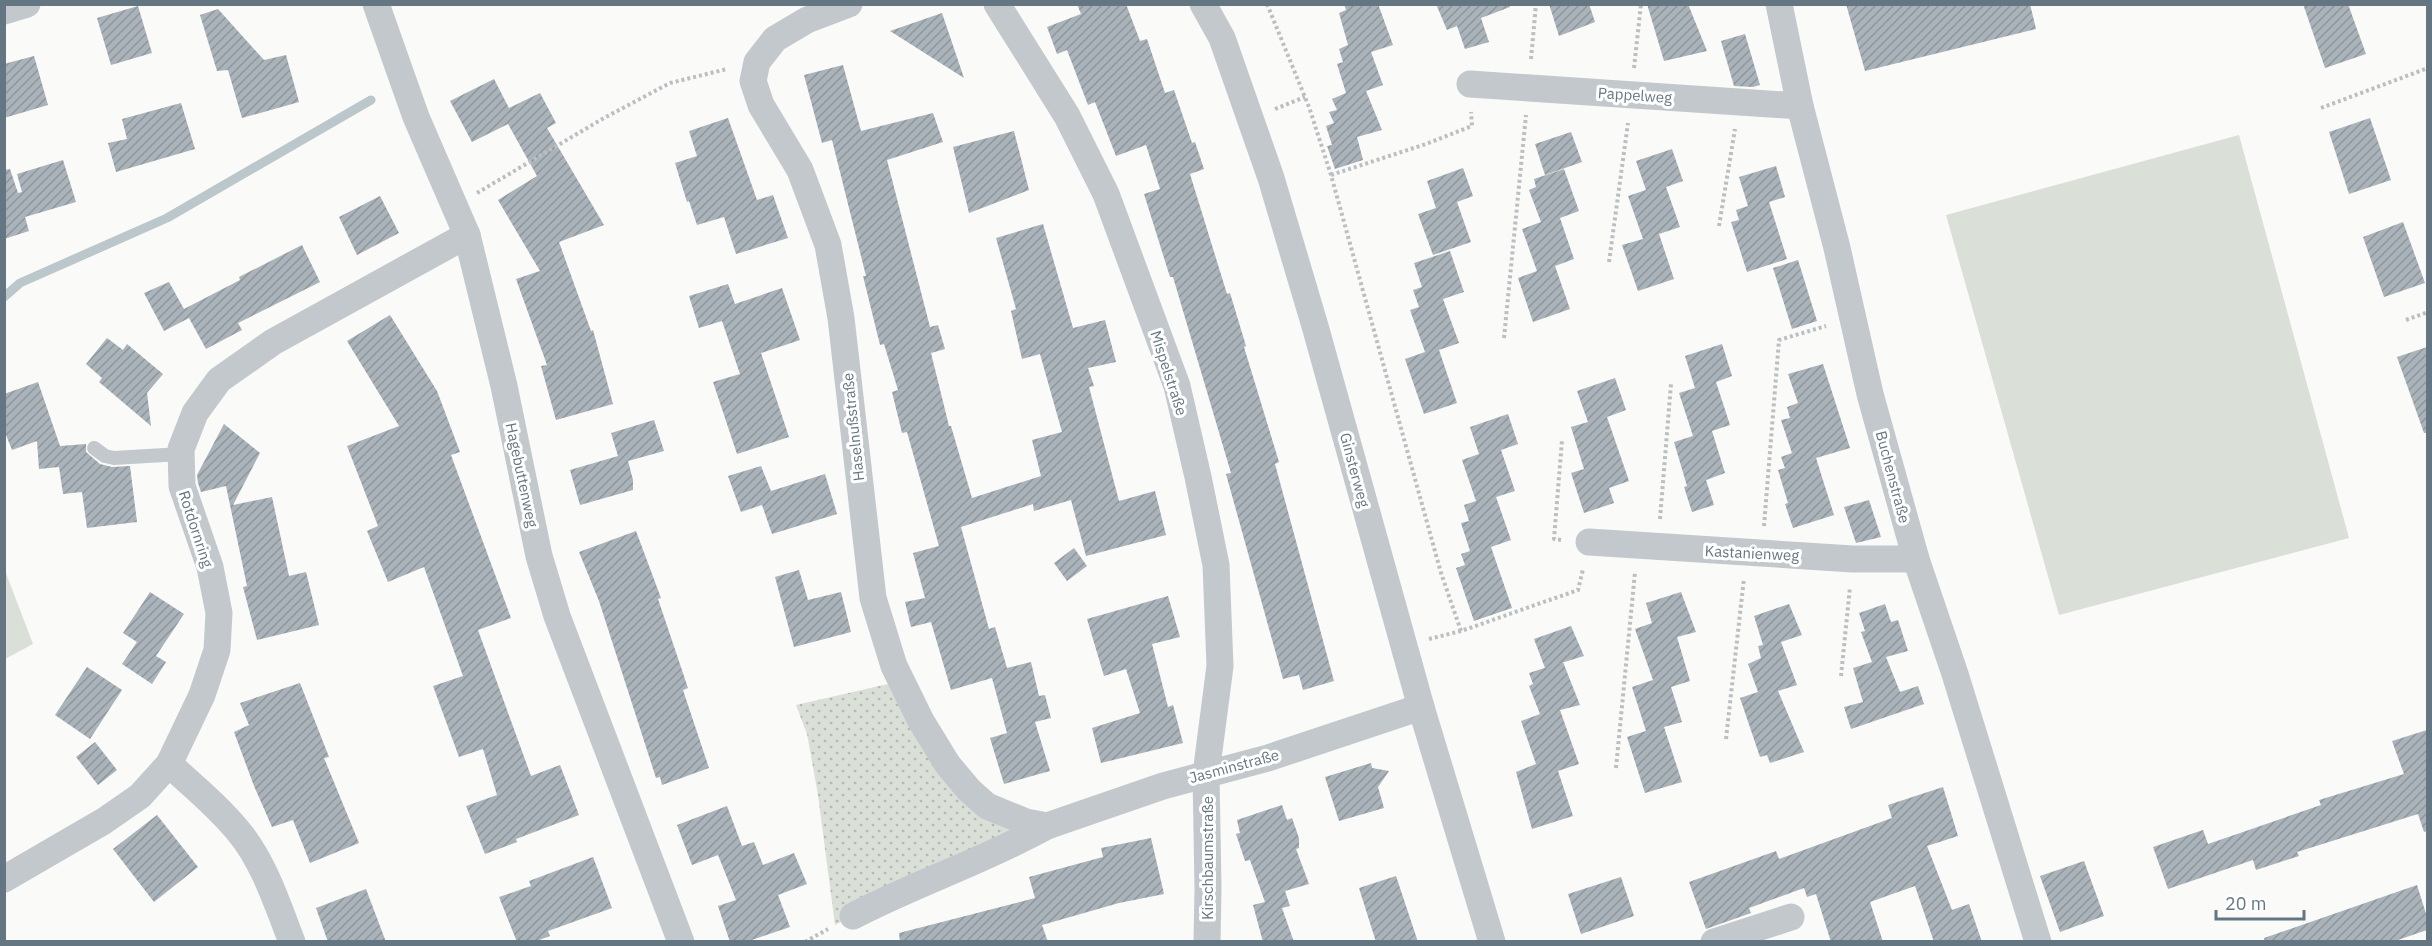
<svg xmlns="http://www.w3.org/2000/svg" width="2432" height="946" font-family="'IBM Plex Sans',sans-serif">
  <defs>
    <pattern id="park-dots" width="8" height="8" patternUnits="userSpaceOnUse" patternTransform="scale(1.5)"><rect width="8" height="8" fill="#dadfd7"/><path d="M2 2h.1M6 6h.1" fill="none" stroke="#b4b9b4" stroke-width="1.8" stroke-linecap="round"/></pattern>
    <pattern id="building-hatch" width="6" height="6" patternUnits="userSpaceOnUse" patternTransform="scale(1.5)"><rect width="6" height="6" fill="#aab3b9"/><path d="M-1 1l2-2M0 6l6-6M5 7l2-2" fill="none" stroke="#8e969c"/></pattern>
  </defs>
  <rect width="100%" height="100%" fill="#fafaf8"/>
  <g fill="#dadfd7">
    <path d="M2239 135 2349 538 2059 615 1946 215Z"/>
    <path d="M4 568 33 644 5 659H4Z"/>
  </g>
  <path fill="url(#park-dots)" d="M901 681 948 765 1026 822 835 925 818 795 807 734 796 705Z"/>
  <g fill="none" stroke-linecap="round" stroke-linejoin="round">
    <path stroke="#bbc7cb" stroke-width="9" d="M4 297 20 283 167 218 371 100"/>
  </g>
  <g fill="url(#building-hatch)">
    <path d="M1077 4H1126L1140 41 1147 39 1165 93 1174 90 1192 143 1195 142 1204 169 1190 174 1227 294 1230 293 1246 346 1244 347 1279 462 1275 464 1334 681 1303 690 1299 675 1283 679 1226 474 1231 473 1173 277H1170L1144 194 1160 189 1146 145 1116 156 1095 102 1088 105 1067 50 1057 54 1047 27 1081 14Z"/>
    <path d="M1344 4H1378L1393 45 1371 52 1383 85 1366 91 1382 130 1357 137 1363 160 1335 169 1327 146 1332 145 1326 126 1334 123 1329 112 1337 110 1332 99 1346 93 1337 64 1343 62 1339 49 1348 45 1339 13 1346 10Z"/>
    <path d="M1436 4H1509L1510 7 1481 18 1489 42 1465 49 1457 26 1447 30Z"/>
    <path d="M1549 4H1589L1595 22 1559 36Z"/>
    <path d="M1647 4H1688L1707 51 1664 61Z"/>
    <path d="M1846 4H2030L2036 29 1865 71Z"/>
    <path d="M2303 4H2348L2366 54 2325 68Z"/>
    <path d="M138 6 152 53 111 65 97 18Z"/>
    <path d="M218 9 264 60 286 55 299 102 242 118 228 70 217 71 200 15Z"/>
    <path d="M942 13 964 78 890 31Z"/>
    <path d="M1745 34 1760 85 1753 87 1734 86 1721 41Z"/>
    <path d="M34 56 48 105 4 118V64Z"/>
    <path d="M843 65 861 131 933 113 943 142 887 160 930 327 938 325 945 349 931 353 949 426H951L972 498 1041 476 1032 440 1062 432 1040 354 1022 359 1011 311 1016 309 996 238 1043 224 1073 328 1105 320 1116 362 1088 368 1094 386 1089 387 1119 501 1155 491 1166 535 1086 556 1071 500 1034 511 1033 504 961 527 989 629 995 627 1007 668 1031 662 1039 696 1045 695 1051 718 1035 722 1050 771 1004 784 990 738 1007 733 992 678 951 690 931 622 911 627 905 602 925 598 913 553 939 546 907 432 902 433 892 392 898 390 884 344 880 345 863 276H866L832 140 822 143 804 75Z"/>
    <path d="M494 79 509 108 540 93 556 123 547 128 604 225 559 242 591 331 593 330 613 404 556 420 541 366 547 365 516 279 540 271 498 200 537 176 508 124 472 142 450 101Z"/>
    <path d="M181 103 195 149 116 172 108 143 127 139 122 119Z"/>
    <path d="M728 118 757 200 773 195 788 238 736 254 724 217 697 225 689 201 687 202 675 163 697 156 689 131Z"/>
    <path d="M2370 118 2391 180 2349 194 2329 132Z"/>
    <path d="M1014 131 1029 190 969 213 953 147Z"/>
    <path d="M1571 132 1582 162 1545 175 1535 144Z"/>
    <path d="M1672 149 1683 181 1666 187 1680 227 1659 234 1674 279 1638 291 1622 245 1643 239 1628 196 1646 190 1636 161Z"/>
    <path d="M63 160 76 202 25 217 29 231 4 239V170L10 169 18 193 22 192 17 174Z"/>
    <path d="M1776 166 1785 197 1769 202 1787 259 1747 272 1731 222 1739 220 1736 210 1748 206 1739 177Z"/>
    <path d="M1463 168 1473 196 1457 202 1471 242 1433 255 1418 214 1436 208 1427 181Z"/>
    <path d="M1564 169 1579 211 1560 218 1574 259 1555 266 1570 309 1533 322 1518 278 1537 271 1522 229 1541 222 1529 190 1536 187 1534 179Z"/>
    <path d="M380 196 399 233 357 255 339 217Z"/>
    <path d="M2403 222 2425 283 2384 297 2363 237Z"/>
    <path d="M302 245 320 282 238 323 242 330 206 349 189 318 164 331 144 293 169 282 184 309 240 280 239 277Z"/>
    <path d="M1450 251 1464 292 1443 299 1459 343 1439 350 1457 403 1424 414 1405 359 1425 352 1410 310 1419 307 1413 290 1422 287 1414 263Z"/>
    <path d="M1798 260 1817 321 1792 329 1773 268Z"/>
    <path d="M728 284 735 304 782 288 800 340 761 353 789 437 737 454 713 382 740 374 722 321 699 328 689 296Z"/>
    <path d="M390 315 437 391 460 452 451 455 511 618 478 630 531 776 560 765 579 815 516 839 517 842 485 854 466 806 497 795 483 749 459 757 433 686 463 676 424 567 388 582 367 531 378 526 347 446 399 426 347 341Z"/>
    <path d="M107 338 123 350 127 344 163 374 147 393 151 426 99 382 102 378 86 364Z"/>
    <path d="M1722 344 1732 376 1716 382 1730 425 1712 431 1725 473 1706 480 1714 505 1692 512 1684 487 1687 486 1674 442 1693 436 1679 393 1695 388 1685 356Z"/>
    <path d="M2427 347V433H2424L2397 357Z"/>
    <path d="M1823 364 1850 448 1816 458 1834 515 1793 528 1785 504 1788 503 1778 470 1785 468 1781 457 1792 453 1781 420 1790 418 1787 407 1798 403 1788 374Z"/>
    <path d="M1615 378 1626 410 1607 417 1629 481 1609 488 1614 503 1584 513 1571 473 1584 469 1571 427 1588 422 1577 391Z"/>
    <path d="M38 382 60 446 86 444V452L100 464 112 467 130 466 137 522 87 528 82 492 63 494 59 467 39 469 37 441 12 450 4 430V394Z"/>
    <path d="M1508 414 1518 444 1501 450 1515 491 1496 497 1511 540 1491 547 1512 608 1474 621 1456 568 1465 565 1461 554 1470 551 1461 523 1469 521 1464 505 1476 501 1462 460 1479 454 1470 427Z"/>
    <path d="M654 420 664 451 628 461 633 480V490L580 505 570 470 618 456 611 433Z"/>
    <path d="M224 424 260 453 233 505 272 497 289 576 306 572 319 625 257 640 243 587 247 586 226 486 201 492 198 483 197 475Z"/>
    <path d="M761 466 771 491 825 474 837 514 772 534 762 505 741 512 728 476Z"/>
    <path d="M1869 500 1881 537 1856 543 1844 507Z"/>
    <path d="M636 531 661 598 658 599 688 688 683 690 709 768 662 785 660 777 656 778 599 601 579 552Z"/>
    <path d="M1074 548 1087 566 1067 581 1054 563Z"/>
    <path d="M799 570 808 600 841 592 851 632 794 647 775 577Z"/>
    <path d="M150 592 184 614 156 656 166 662 152 684 122 664 137 642 123 633Z"/>
    <path d="M1681 592 1696 632 1677 637 1690 681 1671 687 1682 722 1664 727 1682 782 1645 793 1627 737 1646 731 1632 687 1653 680 1635 629 1652 623 1646 603Z"/>
    <path d="M1168 596 1180 637 1152 644 1168 707 1173 705 1183 743 1101 763 1092 728 1140 713 1126 669 1104 676 1087 619Z"/>
    <path d="M1789 604 1802 635 1781 642 1797 685 1778 691 1804 752 1770 763 1767 755 1760 757 1740 698 1758 692 1748 664 1761 658 1758 646 1763 645 1754 616Z"/>
    <path d="M1885 604 1891 622 1898 620 1908 651 1886 657 1900 692 1918 686 1924 704 1851 729 1844 707 1863 702 1853 668 1872 662 1861 632 1865 631 1859 613Z"/>
    <path d="M1571 626 1584 656 1545 668 1534 639Z"/>
    <path d="M1563 662 1580 705 1560 710 1579 764 1558 771 1573 816 1532 829 1516 772 1536 764 1521 721 1540 714 1529 686 1533 684 1529 673Z"/>
    <path d="M87 667 122 690 90 739 55 715Z"/>
    <path d="M300 683 329 757 324 758 359 843 310 863 293 820 272 827 254 786 234 732 249 725 240 703Z"/>
    <path d="M2427 730V831L2424 832 2418 814 2297 852 2299 856 2256 870 2253 860 2168 889 2153 847 2203 830 2208 844 2321 805 2319 800 2404 774 2392 741Z"/>
    <path d="M95 742 117 770 98 785 76 757Z"/>
    <path d="M1371 763 1372 768 1389 771 1378 787 1384 808 1339 821 1325 777Z"/>
    <path d="M1943 787 1958 836 1927 846 1952 910 1969 904 1982 942H1934L1915 886 1870 902 1883 942H1831L1816 894 1807 897 1804 888 1749 908 1751 913 1706 929 1689 882 1776 851 1779 859 1892 818 1888 805Z"/>
    <path d="M1282 805 1287 820 1292 818 1299 838V848L1296 849 1309 884 1285 891 1290 906 1282 908 1294 942H1263L1253 905 1265 902 1250 860 1245 861 1236 834 1240 833 1237 820Z"/>
    <path d="M727 806 742 846 754 842 763 865 794 853 807 884 778 895 790 927 746 942H730L718 906 736 900 718 855 692 865 677 825Z"/>
    <path d="M157 815 198 867 154 902 113 849Z"/>
    <path d="M1151 838 1164 894 1119 903 1042 925 1048 942H900L899 933 1035 898 1029 877 1103 857 1101 848Z"/>
    <path d="M593 857 612 908 548 931 550 936 534 942H517L499 897 531 886 529 881Z"/>
    <path d="M2084 861 2104 916 2060 932 2040 876Z"/>
    <path d="M1396 876 1418 942H1376L1359 888Z"/>
    <path d="M1621 877 1634 916 1581 934 1568 894Z"/>
    <path d="M2417 885 2427 917V930L2392 942H2265L2264 938Z"/>
    <path d="M366 889 386 942H328L316 908Z"/>
  </g>
  <g fill="none" stroke-linecap="round" stroke-linejoin="round">
    <g stroke="#bbbfc2" stroke-width="4" stroke-dasharray="3 3" stroke-linecap="butt">
      <path d="M1267 4 1309 107 1331 175 1441 573 1461 631"/>
      <path d="M1531 59 1536 4"/>
      <path d="M1634 68 1641 4"/>
      <path d="M2321 108 2428 68"/>
      <path d="M1275 109 1305 97"/>
      <path d="M1331 175 1426 144 1472 126 1471 112"/>
      <path d="M477 193 604 118 670 83 727 69"/>
      <path d="M1719 226 1735 129"/>
      <path d="M1609 262 1628 123"/>
      <path d="M2406 320 2428 312"/>
      <path d="M1504 338 1526 115"/>
      <path d="M1660 519 1671 384"/>
      <path d="M1764 526 1779 340 1826 326"/>
      <path d="M1561 540 1554 539 1562 440"/>
      <path d="M1429 639 1461 631 1578 590 1583 569"/>
      <path d="M1841 676 1850 587"/>
      <path d="M1726 739 1744 578"/>
      <path d="M1616 768 1635 572"/>
      <path d="M805 942 828 929"/>
    </g>
    <path stroke="#c3c8cc" stroke-width="14" d="M94 448 105 456 114 458 181 454"/>
    <g stroke="#c3c8cc" stroke-width="27">
      <path d="M376 4 416 117 467 235 504 386 539 556 557 616 681 942"/>
      <path d="M849 4 807 20 775 39 757 62 753 81 761 105 800 170 828 245 841 318 873 598 894 666 921 721 948 765 969 790 987 806 1026 822 1047 826 1163 786 1268 758 1421 707"/>
      <path d="M997 4 1067 116 1106 194 1177 386 1198 477 1216 565 1220 666 1206 774 1208 889 1207 942"/>
      <path d="M1203 4 1222 38 1271 178 1315 326 1421 707 1492 942"/>
      <path d="M1779 4 1800 106 1837 248 1870 394 1916 559 1955 674 2038 942"/>
      <path d="M4 11 27 4"/>
      <path d="M1470 84 1800 106"/>
      <path d="M1589 542 1853 559H1916"/>
      <path d="M169 764C193 786 219 807 239 832 264 862 278 906 292 942"/>
      <path d="M4 879 104 821 140 796 169 764 202 695 217 650 219 613 210 567 182 486 181 449 195 413 219 380 273 342 467 235"/>
      <path d="M853 916C916 883 984 861 1047 826"/>
      <path d="M1714 942 1791 917"/>
    </g>
  </g>
  <g text-anchor="middle" dominant-baseline="central" stroke-width="6" stroke-linejoin="round" paint-order="stroke">
    <g font-size="15" fill="#657683" stroke="#fff">
      <text transform="translate(1635 95) rotate(4)">Pappelweg</text>
      <text transform="translate(1169 373) rotate(72)">Mispelstraße</text>
      <text transform="translate(853 427) rotate(-96)">Haselnußstraße</text>
      <text transform="translate(1355 470) rotate(75)">Ginsterweg</text>
      <text transform="translate(522 475) rotate(78)">Hagebuttenweg</text>
      <text transform="translate(1893 477) rotate(75)">Buchenstraße</text>
      <text transform="translate(196 529) rotate(72)">Rotdornring</text>
      <text transform="translate(1752 553) rotate(3)">Kastanienweg</text>
      <text transform="translate(1234 766) rotate(-15)">Jasminstraße</text>
      <text transform="translate(1207 858) rotate(-90)">Kirschbaumstraße</text>
    </g>
  </g>
  <rect width="2432" height="946" fill="none" stroke="#657683" stroke-width="12"/>
  <path d="M2216 910v9h88v-9" fill="none" stroke="#657683" stroke-width="3"/>
  <text x="2225" y="910" font-size="18" fill="#657683" stroke="#ffffff" stroke-width="4.5" paint-order="stroke">20 m</text>
</svg>
